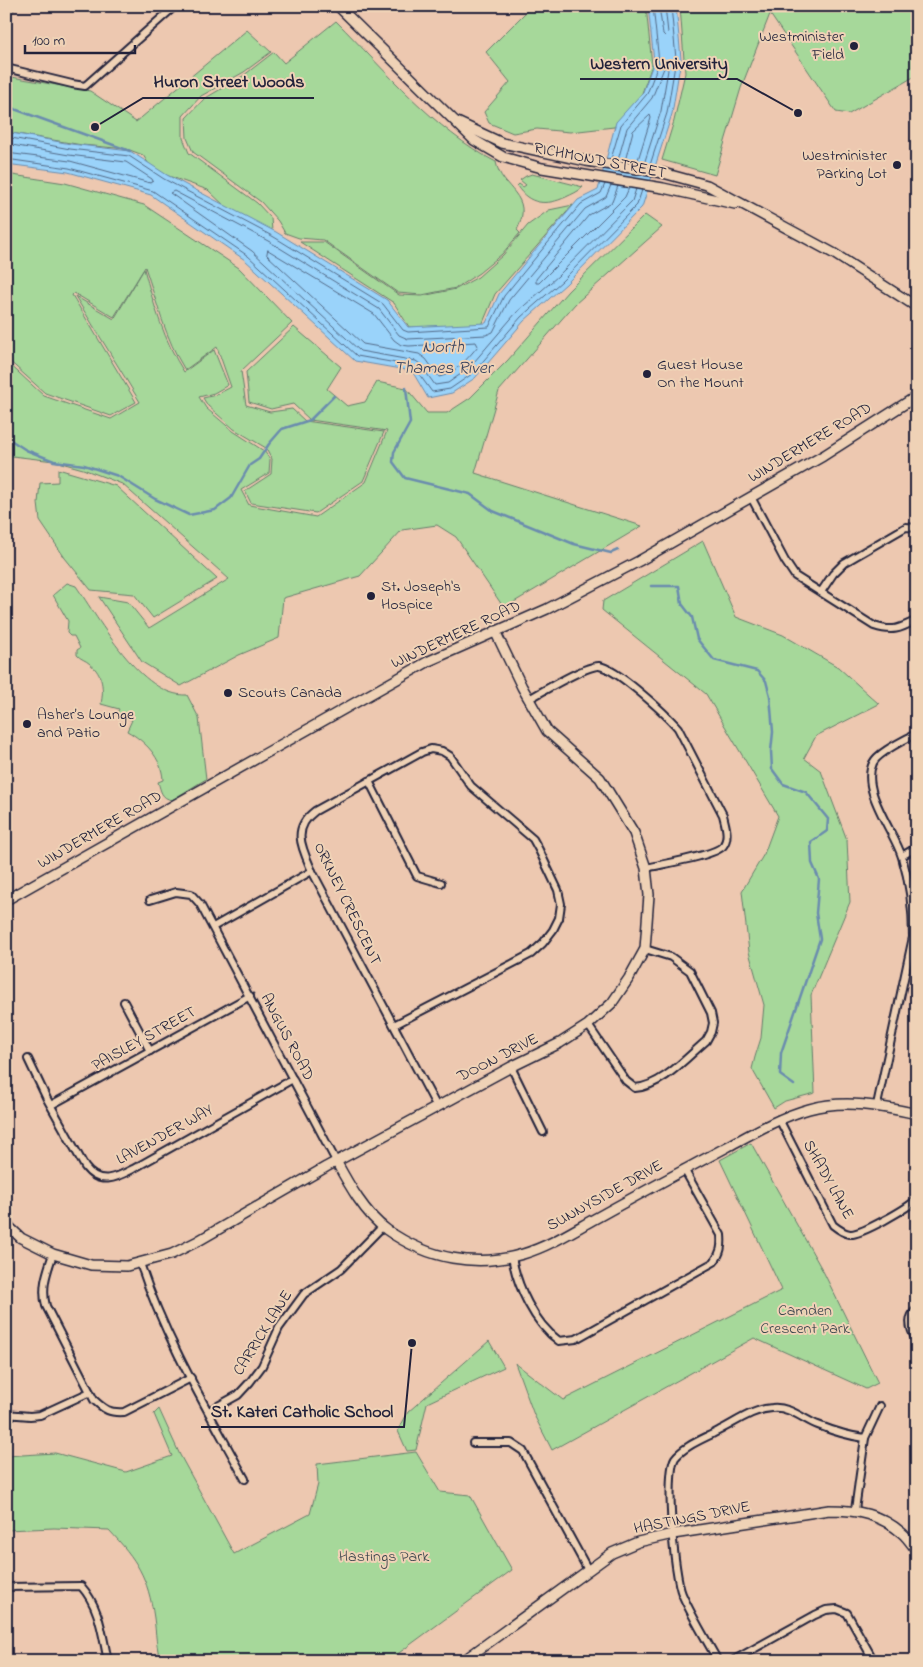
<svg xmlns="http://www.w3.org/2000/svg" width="923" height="1667" font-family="'Indie Flower',sans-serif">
  <rect width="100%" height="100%" fill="#edc8b0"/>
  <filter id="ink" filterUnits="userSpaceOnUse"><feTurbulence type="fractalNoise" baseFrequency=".02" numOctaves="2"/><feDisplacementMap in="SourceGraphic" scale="10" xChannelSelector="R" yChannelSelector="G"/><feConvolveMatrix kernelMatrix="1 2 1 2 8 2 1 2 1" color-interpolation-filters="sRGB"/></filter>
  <g filter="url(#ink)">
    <g fill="#a6d89a" stroke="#647d6a">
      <path d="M532 6H646L652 65 641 96 614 127 570 132 537 129 513 133 489 123 484 112 510 82 486 52Z"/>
      <path d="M680 6H772L770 13 784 6H903L917 16V75L849 114 836 112 770 14 741 88 715 175 662 160 674 121 685 73Z"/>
      <path d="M336 21C385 70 434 130 496 162 501 190 535 194 517 230L520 233 502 254 479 273 456 288 422 295 398 293 323 240 299 238 285 233 278 221 261 202 193 152 187 138 186 118 204 99 243 76 274 52 284 63Z"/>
      <path d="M247 30 271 52 244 72 201 96 183 116V138L189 153 257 203 271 218 272 231 229 210 208 190 163 174 150 166 143 155 127 149 82 145 6 132V76L90 91 136 122Z"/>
      <path d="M6 174 65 183 144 205 239 268 292 323 241 371 246 405 270 412 292 409 305 421 384 432 363 481 316 513 251 503 245 491 271 474 272 459 266 448 234 429 208 406 203 398 216 395 231 387 217 347 185 370C165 338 157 302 145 267L114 317 74 293 72 295 136 402 111 416 45 393 6 358Z"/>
      <path d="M532 174 583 187C578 192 572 194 566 197 547 206 529 205 517 186L519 184 523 187 526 185 520 180 526 176Z"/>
      <path d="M573 205 495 294 482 325 409 327 394 303 300 242H324L399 295 422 296 456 289 478 277 503 255 528 225 549 210Z"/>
      <path d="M645 215 662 227 575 304 499 391 475 473 642 526 504 608 456 537 437 525 402 530 360 576 283 598 279 638 239 655 181 686 142 662 99 597 128 602 149 628 229 579 122 484 83 469 54 461 12 456 6 438V361L44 396 111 419 140 402 75 296 114 319 144 269C154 305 164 341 184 372L214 350 228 385 214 393 199 397 206 408 233 431 264 451 270 459 269 473 241 490 249 505 316 517 366 482 387 431 310 420 293 404 271 409 249 402 246 372 294 327 341 367 327 389 347 406 365 402 377 382 406 388 427 413H447L470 398 508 360 568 291Z"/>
      <path d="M58 469 116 486 217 579 153 618 134 594 91 590 65 558 40 521 38 503 40 483 58 482Z"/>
      <path d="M703 541 736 617 783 635 838 667 879 704 816 736 804 758 821 771 847 840 850 902 811 995 815 1093 785 1101 774 1108 752 1069 755 1057 761 1038 764 1005 749 952 742 891 764 854 778 816 706 694 602 610 603 601Z"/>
      <path d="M67 583 76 586C99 619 141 697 187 695L199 718 206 779 172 800C161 798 161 791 158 782L163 780C162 758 145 741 127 731L132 720 117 713 119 709 101 704C104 689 103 674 90 664 86 660 80 659 77 655V650L80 648 74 636H70L67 633 68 621 53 595Z"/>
      <path d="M751 1143 824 1273 878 1383 866 1389 754 1338 552 1450 534 1415 515 1363 563 1400 782 1290 720 1160Z"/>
      <path d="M489 1341 504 1367 427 1403 416 1450 407 1451 398 1431 408 1412Z"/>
      <path d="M159 1409 180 1455 234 1554 310 1514 318 1484 317 1464 416 1452 440 1492 470 1495 512 1570 388 1661H161C156 1649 156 1632 154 1618 148 1577 137 1560 109 1530L54 1528 6 1530V1456L55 1453 126 1472 172 1456 154 1414Z"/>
    </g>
    <path fill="#9ad3fa" stroke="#6a8cae" d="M648 6H676L681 59 672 114 642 207 566 284 524 321 475 378 452 393 428 398 412 371 355 361 245 260 151 195 68 172 6 164V132L71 144 130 151 167 175 276 232 387 300 408 327 486 323 499 294 537 248 578 200 598 190 616 122 643 92 654 61Z"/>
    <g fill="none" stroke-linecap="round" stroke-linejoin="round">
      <g stroke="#526987" stroke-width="1">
        <path d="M659 6 663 34 665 36 668 33 665 6"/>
        <path d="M6 137 70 149 129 156 164 179 274 237 383 304 403 330 408 332 489 327 504 296 541 251 581 204 601 193 605 184"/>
        <path d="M6 144 69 155 126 162 152 179 153 181 150 183 70 161 6 153"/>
        <path d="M6 159 69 168 153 191 248 256 357 356 413 366 432 392 450 389 472 374 521 317 562 281 637 205 642 190"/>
        <path d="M611 159 621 125 647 94 659 62 653 6"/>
        <path d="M618 160 627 128 652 98 664 68 666 67 668 70 661 111 644 164"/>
        <path d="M625 161 633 131 650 115 651 118 637 163"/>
        <path d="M650 165 667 113 676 59 671 6"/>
        <path d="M611 185 606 197 585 209 509 300 493 332 486 335 408 339 399 335 379 309 270 242 174 191 170 193 252 251 360 351 416 361 420 364 435 385 448 383 468 369 516 313 558 276 632 201 636 189"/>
        <path d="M618 186 612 202 589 215 536 279V283H539L625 197 629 188"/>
        <path d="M268 250 374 314 394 340 401 345 409 346 476 342 478 346C468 358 455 374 439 377L426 359 419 354 363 344 267 255Z"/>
      </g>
      <g stroke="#6a8cae" stroke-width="2.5">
        <path d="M6 106 130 151"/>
        <path d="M406 388 410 423 394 452 393 462 405 478 470 494 493 511 574 544 611 553 618 550"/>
        <path d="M6 437 26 450 54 461 84 465 118 476 155 499 189 515 215 510 231 498 250 465 259 459 269 444 282 429 310 420 334 396"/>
        <path d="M651 586H679L682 604 692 617 697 639 714 660 757 671 766 681 770 696 773 732 771 751 772 769 783 784 806 792 828 819 827 831 811 842 812 863 819 879 816 913 820 939 781 1053 780 1075 794 1085"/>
      </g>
      <g stroke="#22223b" stroke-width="10">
        <g id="street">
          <path d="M6 10 11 6"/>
          <path d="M6 68 72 84 85 86 175 6"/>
          <path d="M751 497 785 561 795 576 874 626C893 632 899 629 917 620"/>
          <path d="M821 592 833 574 844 563 906 527 917 528"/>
          <path d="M529 699C542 692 586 665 599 666 616 668 666 714 678 728L723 815C725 824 730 837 723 846 714 856 662 864 646 868"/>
          <path d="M369 781 417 876 441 883"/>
          <path d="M902 856 917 847"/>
          <path d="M150 900 176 892 191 894 200 904 336 1161"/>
          <path d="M213 927 312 871"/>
          <path d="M124 1002 150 1051"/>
          <path d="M394 1025 531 954 543 943 553 930 559 918 561 904 558 890 539 850 533 839 471 786 450 756 442 751 431 749 422 752 315 811C291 829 302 848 312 871L437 1107"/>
          <path d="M588 1025 626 1081 635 1088C662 1086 686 1058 706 1041L711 1032 713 1023 711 1013 690 971 671 957 645 949"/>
          <path d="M28 1059 47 1099 85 1167C99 1186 116 1178 133 1169L293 1079"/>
          <path d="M511 1067 543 1132"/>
          <path d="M51 1105 250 996"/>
          <path d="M877 1105 913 937C913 909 910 883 902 857 894 831 860 790 873 763 878 752 905 740 917 733"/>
          <path d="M779 1119 833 1225C838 1229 843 1233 850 1234 861 1235 908 1208 917 1199"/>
          <path d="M53 1254C47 1272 41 1287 46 1306L94 1400C105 1410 109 1413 124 1412L191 1378"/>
          <path d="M512 1257C517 1286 534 1323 559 1341L576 1339 714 1262C721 1253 722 1246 721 1235L684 1169"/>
          <path d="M140 1263C165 1339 207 1409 245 1479"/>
          <path d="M917 1309C906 1318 910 1330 917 1341"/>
          <path d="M209 1411 238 1395 250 1382 262 1366 279 1328 304 1294 341 1269 383 1226"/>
          <path d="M6 1414 30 1416 40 1415 90 1392"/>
          <path d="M473 1443H511L523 1451 588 1570"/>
          <path d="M855 1510 865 1438 880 1406"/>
          <path d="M6 1587 81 1586C100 1607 102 1634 108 1661"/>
          <path d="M718 1661C706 1639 692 1617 682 1594 674 1575 665 1474 675 1458 685 1445 706 1438 720 1430 736 1422 753 1409 772 1408 789 1406 803 1419 818 1425 833 1431 848 1436 865 1438"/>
          <path d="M732 1661 815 1615 826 1610 837 1609 847 1613 874 1661"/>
        </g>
      </g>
      <g stroke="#22223b" stroke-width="12">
        <g id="secondary">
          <path d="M338 6 474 140 503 157 542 168 663 188 735 204"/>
          <path d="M457 122 502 143 586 161 663 173 707 185 833 253 917 307"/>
          <path d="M6 900 429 661 547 609 639 561 823 456 917 396"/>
          <path d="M336 1161C349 1185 365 1214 387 1230 428 1259 476 1268 523 1254 550 1246 574 1230 598 1217 641 1193 684 1170 727 1147 753 1133 780 1117 809 1109 844 1099 882 1106 917 1114"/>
          <path d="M6 1224 21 1238 53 1254 91 1265 127 1266 172 1254 198 1241 326 1167 511 1067 560 1043 588 1025 612 1003 629 978 645 949 649 895 646 868 634 833 600 778 547 731 522 687 495 631"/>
          <path d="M463 1661 612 1553 638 1542 673 1534 829 1510C857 1510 880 1514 902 1533 908 1538 912 1545 917 1551"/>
        </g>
      </g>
      <use href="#street" stroke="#efd2b6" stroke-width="6"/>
      <use href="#secondary" stroke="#efd2b6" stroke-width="9"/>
    </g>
  </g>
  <g fill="#22223b" stroke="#efd2b6" stroke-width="2">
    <circle cx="854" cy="46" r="5"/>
    <circle cx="897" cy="165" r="5"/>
    <circle cx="647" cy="374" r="5"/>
    <circle cx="371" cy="596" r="5"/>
    <circle cx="228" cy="693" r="5"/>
    <circle cx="27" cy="724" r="5"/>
  </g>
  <g text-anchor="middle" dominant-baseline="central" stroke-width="4" stroke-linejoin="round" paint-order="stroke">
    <g font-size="16" fill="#22223b" stroke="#efd2b6" text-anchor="start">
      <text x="844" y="37" text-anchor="end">Westminister<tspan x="844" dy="18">Field</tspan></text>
      <text x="887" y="156" text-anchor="end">Westminister<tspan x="887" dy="18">Parking Lot</tspan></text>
      <text x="657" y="365">Guest House<tspan x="657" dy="18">On the Mount</tspan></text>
      <text x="381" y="587">St. Joseph's<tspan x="381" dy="18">Hospice</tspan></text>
      <text x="238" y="693">Scouts Canada</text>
      <text x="37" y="715">Asher’s Lounge<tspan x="37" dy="18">and Patio</tspan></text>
    </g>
    <g font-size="16" fill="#22223b" stroke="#efd2b6">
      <text transform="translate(600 161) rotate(11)">RICHMOND STREET</text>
      <text transform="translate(810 443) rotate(-31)">WINDERMERE ROAD</text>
      <text transform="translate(456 635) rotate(-25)">WINDERMERE ROAD</text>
      <text transform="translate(100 830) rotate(-30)">WINDERMERE ROAD</text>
      <text transform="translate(347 904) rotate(64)">ORKNEY CRESCENT</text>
      <text transform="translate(287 1037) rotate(62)">ANGUS ROAD</text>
      <text transform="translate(144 1039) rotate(-29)">PAISLEY STREET</text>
      <text transform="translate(498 1058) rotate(-27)">DOON DRIVE</text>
      <text transform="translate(165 1135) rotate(-29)">LAVENDER WAY</text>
      <text transform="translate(828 1180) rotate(61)">SHADY LANE</text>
      <text transform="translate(605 1196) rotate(-29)">SUNNYSIDE DRIVE</text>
      <text transform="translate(263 1333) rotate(-58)">CARRICK LANE</text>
      <text transform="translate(692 1518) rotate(-11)">HASTINGS DRIVE</text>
    </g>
    <g font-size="16" fill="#3c464e" stroke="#efd2b6">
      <text x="805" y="1311">Camden<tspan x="805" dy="18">Crescent Park</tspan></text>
      <text x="384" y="1557">Hastings Park</text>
    </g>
    <g font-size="18" font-style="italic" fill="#3a4561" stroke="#efd2b6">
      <text x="443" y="348">North<tspan x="443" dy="21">Thames River</tspan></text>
    </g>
  </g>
  <path fill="none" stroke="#22223b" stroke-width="2" d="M798 113L737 79H580M95 127L143 98H314M412 1343L404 1427H201"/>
  <g fill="#22223b" stroke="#efd2b6" stroke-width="2">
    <circle cx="798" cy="113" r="5"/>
    <circle cx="95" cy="127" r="5"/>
    <circle cx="412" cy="1343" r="5"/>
  </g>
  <g font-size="18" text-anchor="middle" font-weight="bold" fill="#22223b" stroke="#efd2b6" stroke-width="4" stroke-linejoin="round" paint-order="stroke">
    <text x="659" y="69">Western University</text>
    <text x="229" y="87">Huron Street Woods</text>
    <text x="302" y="1417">St. Kateri Catholic School</text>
  </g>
  <rect width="923" height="1667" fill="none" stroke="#efd2b6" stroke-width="25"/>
  <rect x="12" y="12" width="898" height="1642" fill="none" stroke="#22223b" stroke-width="2" filter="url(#ink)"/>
  <path d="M25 45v8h110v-8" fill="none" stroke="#22223b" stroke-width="2.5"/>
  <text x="32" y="45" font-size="15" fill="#22223b" stroke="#efd2b6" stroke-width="4" paint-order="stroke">100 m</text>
</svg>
